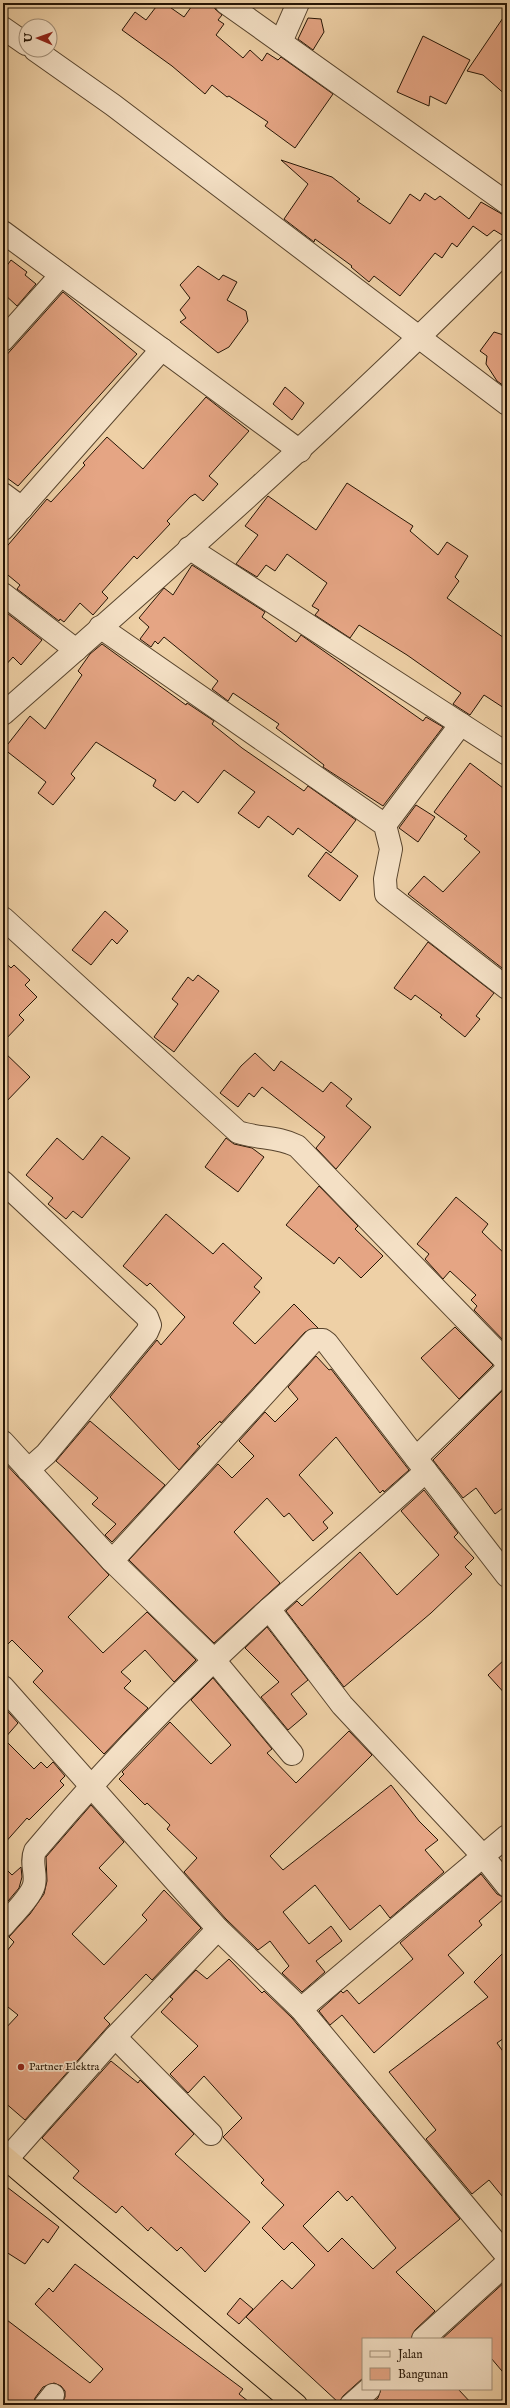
<svg xmlns="http://www.w3.org/2000/svg" width="510" height="2408" font-family="'IM FELL English',serif">
  <rect width="100%" height="100%" fill="#eed0a6"/>
  <filter id="stains"><feTurbulence type="fractalNoise" baseFrequency=".005" numOctaves="4"/><feColorMatrix values="0 0 0 0 .2 0 0 0 0 .09 0 0 0 0 .02 0 0 0 .5 -.17"/></filter>
  <radialGradient id="worn" r=".72"><stop offset=".6" stop-color="#630" stop-opacity="0"/><stop offset="1" stop-color="#630" stop-opacity=".3"/></radialGradient>
  <g fill="#e5a584" stroke="#261505" fill-rule="evenodd">
    <path d="M159 3H164L184 17 194 3H214L215 9 222 15 218 20 224 24 216 35 243 58 250 50 262 61 267 53 278 60 281 57 333 94 295 148 265 126 268 122 229 96 227 97 212 85 205 94 172 66 122 30 135 12 146 20Z"/>
    <path d="M507 12V96L483 75 467 71Z"/>
    <path d="M308 18 321 19 324 32 313 50 298 39Z"/>
    <path d="M423 36 470 60 446 104 430 96 429 106 397 92Z"/>
    <path d="M281 160 332 177 360 199 357 201 390 224 410 194 420 201 425 193 435 200 440 196 469 219 481 202 507 217V238L494 230 487 236 473 226 457 247 452 243 442 258 435 253 400 296 374 276 369 282 351 267 352 266 315 239 314 242 284 219 308 184Z"/>
    <path d="M11 260 27 272 25 275 36 284 17 306 3 293V271Z"/>
    <path d="M198 266 219 280 223 275 237 282 227 300 246 311 248 321 229 347 218 353 180 322 186 318 180 310 190 298 180 285Z"/>
    <path d="M63 292 137 354 18 486 3 475V359Z"/>
    <path d="M494 332 507 336V388L497 381 486 364 487 356 480 351Z"/>
    <path d="M285 387 304 403 292 420 273 404Z"/>
    <path d="M206 397 249 431 209 476 218 484 203 501 195 494 190 497 167 521 170 524 137 559 134 556 102 592 108 598 93 615 80 603 64 622 60 619 59 621 17 589 20 585 3 571V551L47 499 51 502 85 465 83 463 107 437 143 469Z"/>
    <path d="M347 483 413 526 410 531 438 555 447 542 468 556 455 577 459 581 447 598 507 640V710L484 695 470 715 453 704 461 693 407 655 359 625 350 638 315 615 319 610 312 606 327 583 287 554 275 571 266 565 257 577 236 564 258 535 245 526 268 496 316 530Z"/>
    <path d="M192 565 265 612 262 617 296 642 301 635 423 721 426 717 443 727 383 806 323 767 324 765 276 728 279 724 233 693 228 701 212 689 218 681 164 637 158 644 155 641 151 647 140 639 149 627 139 618 164 588 173 595Z"/>
    <path d="M3 610 42 640 21 665 13 657 3 668Z"/>
    <path d="M102 644 186 705 187 703 214 721 212 724 242 748 304 791 308 786 356 820 331 853 298 828 293 835 268 816 259 828 238 813 255 792 224 770 198 803 183 791 175 801 153 786 156 780 96 742 71 774 75 778 53 805 38 793 46 782 4 749 30 716 45 729 82 675 78 671 90 654Z"/>
    <path d="M470 763 507 791V972L408 894 424 876 443 892 480 852 464 839 467 836 434 812Z"/>
    <path d="M416 805 435 817 418 842 399 828Z"/>
    <path d="M326 852 358 876 340 901 308 876Z"/>
    <path d="M105 911 128 931 117 944 112 939 91 965 72 950Z"/>
    <path d="M428 942 494 993 476 1016 480 1019 465 1037 440 1017 442 1015 415 995 411 1000 394 988Z"/>
    <path d="M3 961 11 968 14 965 30 980 25 985 37 997 19 1015 24 1020 3 1042Z"/>
    <path d="M198 975 219 991 174 1052 154 1037 178 1004 172 999 188 977 193 981Z"/>
    <path d="M3 1051 30 1077 3 1105Z"/>
    <path d="M255 1053 274 1071 281 1061 323 1092 331 1082 352 1099 346 1106 371 1127 336 1169 316 1148 325 1137 262 1087 254 1097 249 1093 238 1107 220 1093 241 1066Z"/>
    <path d="M102 1136 130 1158 82 1218 73 1211 66 1219 48 1204 53 1198 26 1175 57 1138 83 1160Z"/>
    <path d="M226 1138 234 1144 252 1148 264 1157 238 1192 205 1167Z"/>
    <path d="M319 1186 358 1226 355 1229 383 1256 361 1278 339 1257 334 1264 286 1225Z"/>
    <path d="M456 1197 488 1224 482 1232 507 1256V1344L474 1310 477 1306 471 1300 476 1295 450 1271 443 1279 425 1259 429 1254 417 1244Z"/>
    <path d="M166 1214 213 1254 223 1243 262 1278 254 1287 260 1292 233 1323 255 1344 294 1304 318 1328 305 1332 221 1423 220 1421 197 1444 200 1446 179 1470 110 1397 157 1340 161 1345 185 1317 150 1283 147 1286 123 1266Z"/>
    <path d="M455 1327 493 1365 459 1399 421 1358Z"/>
    <path d="M316 1356 329 1370 331 1369 409 1470 384 1492 383 1490 380 1493 336 1437 299 1475 333 1513 323 1522 328 1528 313 1541 289 1513 284 1517 267 1498 234 1532 280 1583 214 1643 129 1560 218 1464 232 1478 254 1456 239 1441 265 1412 275 1422 298 1399 288 1387Z"/>
    <path d="M503 1390 507 1394V1505L495 1514 476 1488 463 1498 433 1460Z"/>
    <path d="M90 1421 165 1485 112 1542 105 1535 116 1524 92 1504 98 1498 56 1461Z"/>
    <path d="M3 1461 109 1575 68 1617 103 1653 147 1612 196 1660 174 1682 145 1650 121 1672 131 1681 124 1688 148 1708 104 1754 33 1682 43 1671 12 1640 3 1649Z"/>
    <path d="M424 1490 458 1533 454 1537 474 1558 465 1567 472 1574 431 1613 344 1687 286 1611 297 1601 302 1606 360 1552 397 1595 439 1555 401 1511Z"/>
    <path d="M267 1627 308 1680 291 1694 307 1714 288 1730 261 1697 279 1682 245 1648Z"/>
    <path d="M507 1657V1696L488 1675Z"/>
    <path d="M213 1678 272 1749 267 1753 296 1783 349 1731 372 1755 270 1856 283 1870 391 1785 419 1821 438 1840 425 1850 444 1872 390 1918 380 1905 350 1930 315 1885 283 1912 309 1944 331 1926 342 1941 316 1961 325 1972 302 1992 282 1973 289 1966 270 1941 258 1950 226 1919 184 1872 197 1858 167 1829 170 1825 147 1803 145 1805 119 1779 124 1774 122 1772 170 1722 211 1764 231 1745 191 1700Z"/>
    <path d="M3 1706 18 1723 4 1739 34 1769 41 1762 47 1768 53 1762 65 1776 60 1781 64 1785 29 1820 27 1818 3 1845Z"/>
    <path d="M91 1805 124 1842 99 1868 117 1886 72 1934 104 1965 147 1920 142 1915 164 1890 201 1928 152 1980 146 1974 104 2018 110 2024 25 2120 3 2101V2031L18 2015 3 2003V1956L14 1942 9 1937 30 1914 44 1894 47 1881 46 1857Z"/>
    <path d="M3 1866 12 1875 21 1867 22 1877 19 1888 3 1907Z"/>
    <path d="M481 1874 497 1894 505 1898 479 1921 482 1925 448 1955 464 1973 374 2053 342 2015 330 2025 319 2011 341 1991 343 1993 347 1990 359 2004 413 1959 400 1943Z"/>
    <path d="M507 1949V2036L497 2043 507 2057V2202L489 2180 472 2194 426 2139 436 2130 389 2072 488 1997 474 1982Z"/>
    <path d="M229 1959 262 1993 264 1991 292 2018 460 2219 396 2272 435 2311 415 2330 411 2339H363V2378L343 2396 339 2403 246 2317 282 2280 292 2289 315 2265 292 2242 284 2250 262 2228 284 2205 261 2183 264 2180 223 2137 242 2118 204 2076 188 2093 170 2074 198 2046 161 2012 173 1999 170 1997 196 1970 207 1979ZM338 2191 347 2201 352 2196 396 2248 373 2269 342 2238 328 2252 303 2226Z"/>
    <path d="M111 2061 138 2083 140 2080 194 2134 175 2154 250 2222 205 2272 181 2247 177 2251 151 2227 148 2231 122 2206 116 2213 73 2178 79 2171 42 2138Z"/>
    <path d="M3 2184 59 2227 48 2243 43 2239 25 2264 3 2250Z"/>
    <path d="M75 2264 243 2389 239 2394 253 2405H61L65 2397V2391L61 2386 54 2383 43 2387 35 2398 33 2405H3V2317L90 2383 103 2369 35 2304 49 2288 53 2292Z"/>
    <path d="M507 2280V2377L491 2358V2339H442Z"/>
    <path d="M240 2298 253 2309 239 2324 227 2314Z"/>
    <path d="M381 2389H458L473 2405H370L378 2398Z"/>
  </g>
  <g fill="none" stroke-linecap="round" stroke-linejoin="round">
    <g stroke="#58442d" stroke-width="24">
      <g id="street">
        <path d="M226 3 507 203"/>
        <path d="M3 28 26 44"/>
        <path d="M281 42 298 3"/>
        <path d="M35 50 113 105 507 404"/>
        <path d="M3 232 300 451"/>
        <path d="M3 340 61 275"/>
        <path d="M3 494 22 508"/>
        <path d="M3 529 162 349"/>
        <path d="M189 548 507 754"/>
        <path d="M3 594 76 650"/>
        <path d="M100 627 385 825 391 849 385 879 386 894 507 988"/>
        <path d="M3 714C175 563 346 413 507 250"/>
        <path d="M385 825 461 724"/>
        <path d="M3 918 238 1132C258 1139 278 1136 297 1146L503 1358 507 1366 505 1371 416 1458"/>
        <path d="M3 1182 147 1317 150 1325 147 1332 46 1454 28 1470"/>
        <path d="M3 1442 112 1561 214 1660 292 1754"/>
        <path d="M112 1561 314 1340H323L327 1343 507 1576"/>
        <path d="M269 1609 342 1705 483 1856 507 1886"/>
        <path d="M3 1687 218 1929 301 2009 507 2256"/>
        <path d="M3 1926C11 1916 31 1897 34 1885 37 1873 30 1863 35 1851 107 1765 186 1684 269 1609 321 1563 375 1518 426 1471"/>
        <path d="M301 2009 507 1836"/>
        <path d="M115 2037 211 2134"/>
        <path d="M7 2159 115 2037 218 1929"/>
        <path d="M423 2339 507 2263"/>
        <path d="M45 2405 53 2395"/>
        <path d="M351 2405 369 2389"/>
      </g>
    </g>
    <g stroke="#261505" stroke-width="24">
      <path id="highway" d="M3 2156 296 2405"/>
    </g>
    <use href="#street" stroke="#f4e0c5" stroke-width="22"/>
    <use href="#highway" stroke="#eed0a6" stroke-width="22"/>
  </g>
  <circle fill="#8f2418" stroke="#f4e0c5" stroke-width="1.5" cx="21" cy="2067" r="4"/>
  <g text-anchor="middle" dominant-baseline="central" stroke-width="3.5" stroke-linejoin="round" paint-order="stroke">
    <g font-size="11" fill="#261505" stroke="#f4e0c5" text-anchor="start">
      <text x="29" y="2067">Partner Elektra</text>
    </g>
  </g>
  <rect width="510" height="2408" fill="none" stroke="#eed0a6" stroke-width="16"/>
  <rect x="4" y="4" width="502" height="2400" fill="none" stroke="#261505" stroke-width="2"/>
  <rect x="8" y="8" width="494" height="2392" fill="none" stroke="#261505"/>
  <rect x="362" y="2338" width="130" height="52" fill="#f4e0c5" stroke="#a28f78"/>
  <rect x="370" y="2351" width="20" height="6" fill="#f4e0c5" stroke="#a28f78"/>
  <text x="398" y="2358" font-size="12" fill="#261505">Jalan</text>
  <rect x="370" y="2368" width="20" height="12" fill="#e5a584" stroke="#a28f78"/>
  <text x="398" y="2378" font-size="12" fill="#261505">Bangunan</text>
  <g transform="translate(38 38) rotate(272)"><circle r="19" fill="#f4e0c5" stroke="#a28f78"/>
  <path d="M0-3L7 15L0 10L-7 15Z" fill="#8f2418"/>
  <text y="-6" font-size="11" font-weight="bold" text-anchor="middle" fill="#261505">U</text>
  </g>
  <rect width="100%" height="100%" filter="url(#stains)"/>
  <rect width="100%" height="100%" fill="url(#worn)"/>
</svg>
